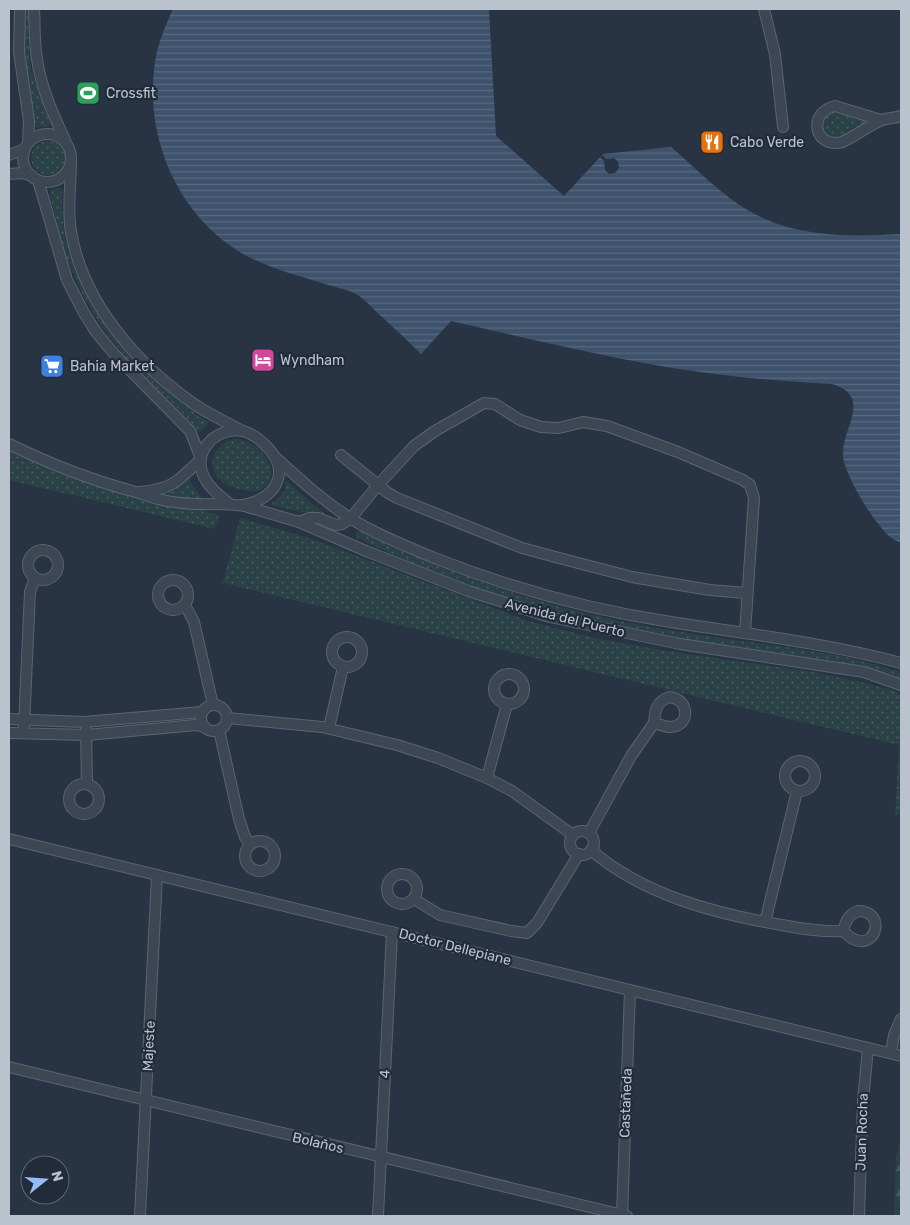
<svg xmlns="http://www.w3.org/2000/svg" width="910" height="1225" font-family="Rubik,sans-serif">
  <defs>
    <pattern id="grass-dots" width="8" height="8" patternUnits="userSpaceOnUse" patternTransform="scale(1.25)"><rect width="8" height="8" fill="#2a4245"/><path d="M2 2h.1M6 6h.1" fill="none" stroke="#475c5f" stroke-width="1.8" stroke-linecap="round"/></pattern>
    <pattern id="forest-firs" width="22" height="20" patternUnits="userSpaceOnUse" patternTransform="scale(1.25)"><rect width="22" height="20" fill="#2a4245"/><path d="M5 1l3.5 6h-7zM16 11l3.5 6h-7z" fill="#475c5f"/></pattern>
    <pattern id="water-rules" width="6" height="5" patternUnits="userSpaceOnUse" patternTransform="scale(1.25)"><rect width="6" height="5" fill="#3f526c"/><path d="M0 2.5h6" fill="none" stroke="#596980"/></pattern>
  </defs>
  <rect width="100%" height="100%" fill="#283444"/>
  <g fill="url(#grass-dots)">
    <path d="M26 9H29L28 41 31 71 50 123 49 126 36 127C24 92 23 45 26 9Z"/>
    <path d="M832 111 864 119 865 125 838 139 826 137 821 130 820 121Z"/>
    <circle cx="48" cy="158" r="17"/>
    <path d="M60 188 62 189C62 211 62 233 69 254 91 325 148 382 208 422V425L200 432 196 431 186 417 124 355 102 327 84 298 65 254 50 194 51 190Z"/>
    <path d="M237 439C255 441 279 462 269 482 266 487 262 490 257 491 250 492 244 490 238 489 233 487 228 486 224 483 203 468 213 442 237 439Z"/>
    <path d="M9 451 69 477 134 495 219 515 215 529 9 480Z"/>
    <path d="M189 476 191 483 202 498 201 500 187 499 162 493 179 485Z"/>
    <path d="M286 480 312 504 328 516 297 511 272 505V503C281 496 286 492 286 480Z"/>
    <path d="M240 518 312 539 528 621 599 639 667 651 813 672 861 682 895 691 901 695V811L895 817 899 745 223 583Z"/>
    <path d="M356 531H360C444 571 533 604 625 622 694 636 765 643 835 655 857 659 879 666 901 672V679C829 656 753 651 678 639 567 621 458 588 358 538L355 535Z"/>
  </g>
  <path fill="url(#forest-firs)" d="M901 1140V1216H894L896 1157Z"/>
  <path fill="url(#water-rules)" d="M173 9H489L496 136 564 196 603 154 671 147C694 167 716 189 741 206 789 238 847 237 901 234V543C897 541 892 539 888 535 873 521 845 476 843 456 841 428 874 397 832 384 780 381 730 377 679 369 603 357 527 338 451 321L421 354C408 341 394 328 380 315 372 308 364 298 354 293 346 289 334 287 325 284 299 276 271 269 247 256 181 220 146 143 154 70 156 48 164 29 173 9Z"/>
  <path fill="#283444" d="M602 155 606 159 614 158 618 162 619 168 615 173 609 174 605 170 604 161 600 157Z"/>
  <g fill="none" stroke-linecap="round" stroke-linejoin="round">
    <g stroke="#5b6471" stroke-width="12">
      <g id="street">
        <path d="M20 9 19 52 29 121 28 143"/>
        <path d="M34 9C35 25 34 43 37 59 41 88 53 114 65 140"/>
        <path d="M764 9 775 54 783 127"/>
        <path d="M881 120 835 106C809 112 813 144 837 143 847 143 870 124 882 120 888 118 895 118 901 116"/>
        <circle cx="47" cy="158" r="24"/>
        <path d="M9 155 25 149"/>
        <path d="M71 160C71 184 67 209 71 232 83 303 137 364 194 404 209 414 225 422 241 430"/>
        <path d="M9 174 23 173 32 176"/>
        <path d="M38 180 67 280 84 313 96 332 115 355 190 431 200 456"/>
        <path d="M9 444C52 465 90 480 136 492 143 494 150 497 158 499 178 504 200 505 222 504 229 504 237 506 244 505 279 498 292 468 263 443 258 438 250 433 243 431 217 426 191 451 204 477 210 489 220 496 230 504"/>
        <path d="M341 455 388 493 397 498 522 548 559 558 632 577 710 590 746 593"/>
        <path d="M274 456C298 478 322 500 350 518 375 534 404 545 432 557 508 587 589 610 671 622 748 634 826 643 901 663"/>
        <path d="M140 492C172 489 177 482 199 461"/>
        <path d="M241 505 299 522 366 551 468 591 550 617 680 644 864 672 901 685"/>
        <path d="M299 522 310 518H318L336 525 342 524 351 518 378 485 414 446 435 431 484 403 495 404 520 420 541 427 559 428 583 422 607 426 678 452 743 480 750 485 754 498 745 633"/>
        <circle cx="43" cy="565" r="15"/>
        <circle cx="173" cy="595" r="15"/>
        <path d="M185 605 194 622 213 705"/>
        <circle cx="347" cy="652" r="15"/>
        <circle cx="509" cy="689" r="15"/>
        <path d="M669 697C691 699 690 727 670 727 665 727 659 724 654 723 655 710 656 702 669 697Z"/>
        <circle cx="214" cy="718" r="13"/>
        <path d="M228 718 322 727 397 745 438 758 487 778 512 791 573 835"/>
        <path d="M9 719 84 722 202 712"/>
        <path d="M24 726 30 592 35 578"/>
        <path d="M329 728 343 667"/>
        <path d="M86 730 87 784"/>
        <path d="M219 730 239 819 245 837 250 844"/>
        <path d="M9 733 87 735 196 725 205 727"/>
        <circle cx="800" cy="776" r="15"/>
        <path d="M487 778 507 704"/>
        <circle cx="84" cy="799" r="15"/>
        <circle cx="582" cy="843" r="12"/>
        <path d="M589 833 631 756 654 723"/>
        <path d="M9 839 901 1056"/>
        <circle cx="260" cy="856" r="15"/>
        <path d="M591 850C643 895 716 914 782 925 802 929 823 932 843 931"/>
        <circle cx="402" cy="889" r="15"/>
        <path d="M414 899 440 915 511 931 527 933 537 923 579 854"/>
        <path d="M858 911C886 911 877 948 856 940 851 939 847 934 843 931 846 921 848 915 858 911Z"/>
        <path d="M765 922 797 791"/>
        <path d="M891 1053 894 1035 901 1019"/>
        <path d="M9 1067 627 1216"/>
        <path d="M140 1216 157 875"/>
        <path d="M378 1216 392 932"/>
        <path d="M622 1216 630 990"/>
        <path d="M859 1216 863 1101 868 1048"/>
      </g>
    </g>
    <use href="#street" stroke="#3d4653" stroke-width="10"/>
  </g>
  <defs>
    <g id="stadium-square" transform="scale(1.25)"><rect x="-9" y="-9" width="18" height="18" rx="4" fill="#2e9e5b" stroke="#212b39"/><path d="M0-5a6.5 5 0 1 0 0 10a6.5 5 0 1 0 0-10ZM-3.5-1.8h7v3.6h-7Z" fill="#fff"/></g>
    <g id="restaurant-square" transform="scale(1.25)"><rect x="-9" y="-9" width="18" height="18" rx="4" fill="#e8710a" stroke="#212b39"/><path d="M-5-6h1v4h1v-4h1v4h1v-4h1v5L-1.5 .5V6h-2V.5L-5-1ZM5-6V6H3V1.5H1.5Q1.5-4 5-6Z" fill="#fff"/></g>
    <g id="hotel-square" transform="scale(1.25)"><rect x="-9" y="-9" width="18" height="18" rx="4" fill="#d1479c" stroke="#212b39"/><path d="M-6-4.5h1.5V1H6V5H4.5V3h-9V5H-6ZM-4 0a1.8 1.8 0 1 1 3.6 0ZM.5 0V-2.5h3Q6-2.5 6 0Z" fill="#fff"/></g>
    <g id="supermarket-square" transform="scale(1.25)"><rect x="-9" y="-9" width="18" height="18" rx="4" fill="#3f7fe0" stroke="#212b39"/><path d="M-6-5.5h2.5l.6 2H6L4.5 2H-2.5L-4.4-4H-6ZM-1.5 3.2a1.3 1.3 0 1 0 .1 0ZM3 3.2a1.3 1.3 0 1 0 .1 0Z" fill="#fff"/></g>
  </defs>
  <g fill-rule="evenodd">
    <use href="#stadium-square" x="88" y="93"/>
    <use href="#restaurant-square" x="712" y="142"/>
    <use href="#hotel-square" x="263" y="360"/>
    <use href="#supermarket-square" x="52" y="366"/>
  </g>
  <g text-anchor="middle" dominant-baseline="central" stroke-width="4.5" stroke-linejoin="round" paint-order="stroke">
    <g font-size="14" fill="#bac2cd" stroke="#212b39" text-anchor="start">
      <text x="106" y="93">Crossfit</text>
      <text x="730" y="142">Cabo Verde</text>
      <text x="280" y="360">Wyndham</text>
      <text x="70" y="366">Bahia Market</text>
    </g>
    <g font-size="14" fill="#bac2cd" stroke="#212b39">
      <text transform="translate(565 618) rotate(14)">Avenida del Puerto</text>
      <text transform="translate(455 947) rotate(14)">Doctor Dellepiane</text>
      <text transform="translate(149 1046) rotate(-87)">Majeste</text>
      <text transform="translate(385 1074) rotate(-87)">4</text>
      <text transform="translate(626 1103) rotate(-88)">Castañeda</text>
      <text transform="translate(862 1132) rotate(-88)">Juan Rocha</text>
      <text transform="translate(318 1143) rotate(13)">Bolaños</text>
    </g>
  </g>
  <rect width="910" height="1225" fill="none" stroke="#bac2cd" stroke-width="20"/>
  <g transform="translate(45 1180) rotate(73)"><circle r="24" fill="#212b39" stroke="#5e6774"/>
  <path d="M0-4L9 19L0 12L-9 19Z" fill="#96bcf6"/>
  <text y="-8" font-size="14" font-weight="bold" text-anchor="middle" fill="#bac2cd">N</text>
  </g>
</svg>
